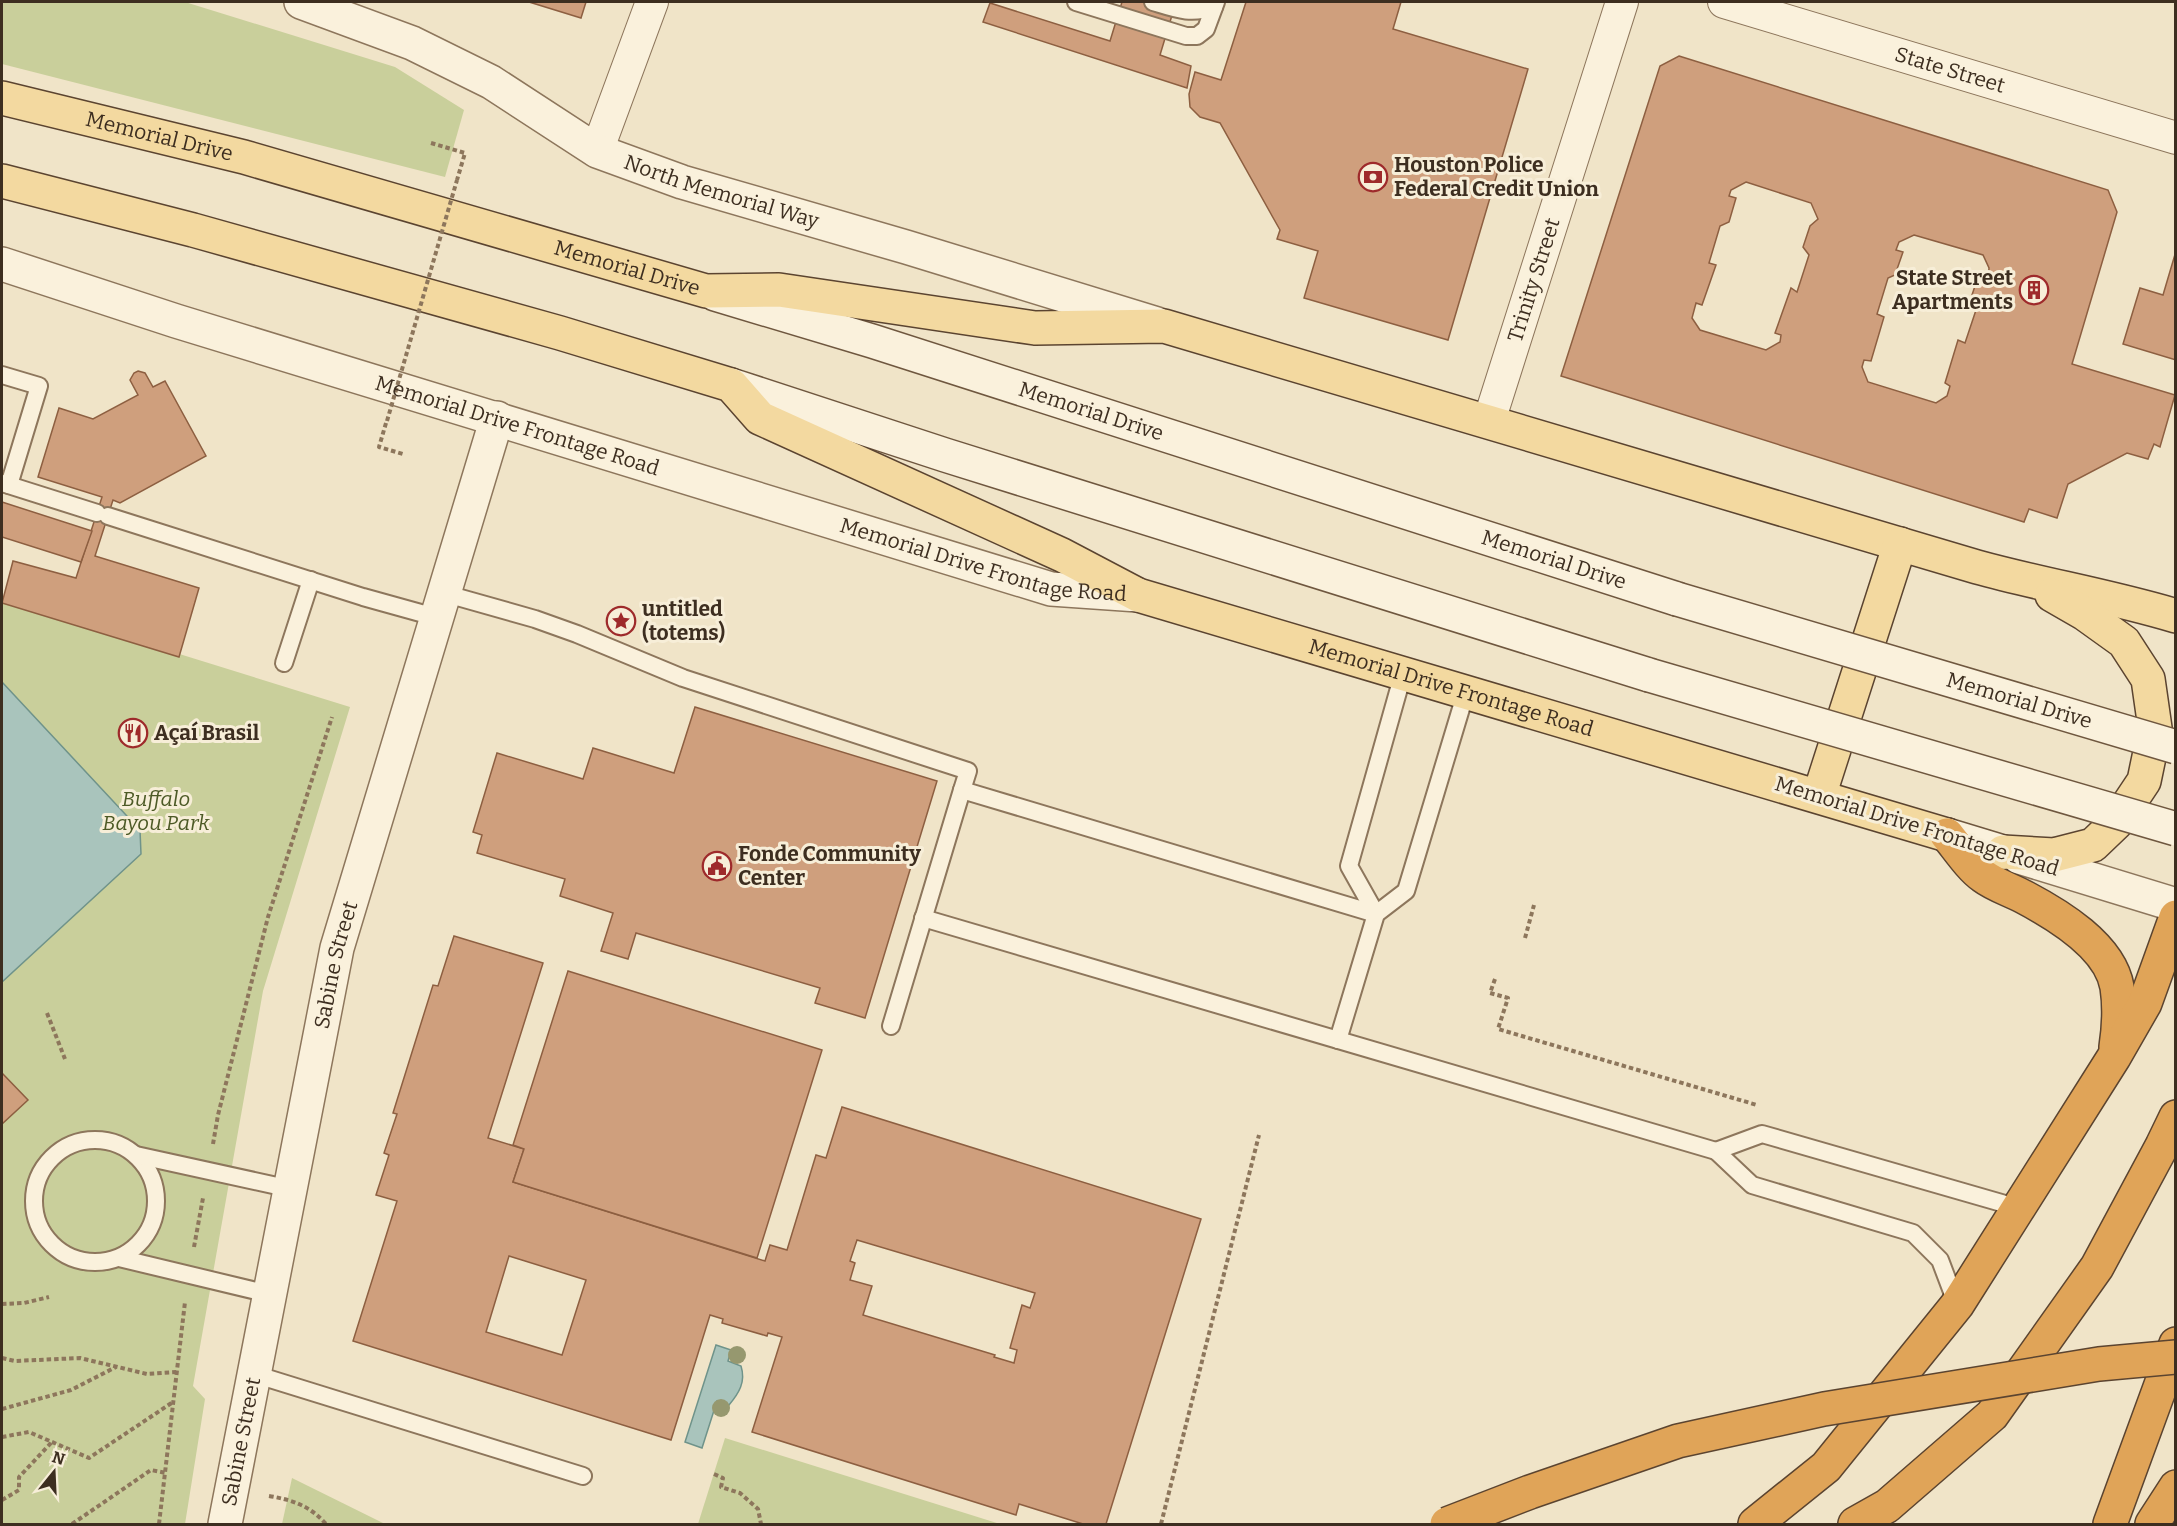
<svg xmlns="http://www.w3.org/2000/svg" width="2177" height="1526" font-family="Bitter,serif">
  <rect width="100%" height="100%" fill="#f0e4c8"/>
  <g fill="#c9cf9b">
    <path d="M2 2H185L395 67 464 110 445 177 2 64Z"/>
    <path d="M2 599 350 707 263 991 193 1386 205 1399 185 1524H2Z"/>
    <path d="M725 1438 1000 1524H698Z"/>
    <path d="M292 1478 385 1524H282Z"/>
  </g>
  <g fill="#a9c4bc" stroke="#6f938a" stroke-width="1.5">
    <path d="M2 682 140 830 141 854 2 982Z"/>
    <path d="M716 1345 731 1350 728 1361 741 1366C746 1382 739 1393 729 1405L717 1401 702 1448 685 1442Z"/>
  </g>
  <g fill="#cf9f7d" stroke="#8d5f41" stroke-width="1.5" fill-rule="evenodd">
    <path d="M529 2H586L581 18Z"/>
    <path d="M1122 2H1176L1160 55 1191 66 1187 88 983 22 990 3 1110 41Z"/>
    <path d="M1246 2H1401L1393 29 1528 69 1448 340 1304 298 1318 251 1277 239 1280 230 1220 123 1200 117 1190 107 1189 94 1195 72 1221 80Z"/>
    <path d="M1679 56 2108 190 2117 212 2072 364 2175 395 2160 447 2154 444 2148 459 2127 453 2068 484 2057 518 2029 509 2024 522 1561 376 1660 66ZM1746 182 1811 203 1818 219 1810 226 1803 247 1809 255 1797 292 1791 288 1775 333 1781 335 1780 342 1766 350 1700 330 1692 318 1696 303 1702 305 1716 265 1709 263 1720 226 1729 222 1736 198 1729 196 1731 190ZM1914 235 1983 255 1989 268 1988 280 1978 277 1970 301 1976 310 1965 343 1958 340 1945 383 1950 386 1947 396 1936 403 1868 382 1862 367 1864 360 1871 361 1884 317 1877 314 1888 278 1895 275 1903 252 1896 250 1899 242Z"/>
    <path d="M2176 251V360L2123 344 2140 288 2163 295Z"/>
    <path d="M138 371 145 373 153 387 165 381 206 456 120 503 113 500 95 556 199 588 179 657 2 603 13 561 76 578 102 497 38 477 59 408 93 419 138 395 130 380 134 373Z"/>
    <path d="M2 502 92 531 81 562 2 537Z"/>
    <path d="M695 707 937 781 865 1018 815 1003 820 988 636 933 628 959 601 951 613 913 560 896 565 879 477 853 482 835 473 832 497 753 583 779 593 748 674 773Z"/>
    <path d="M454 936 543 963 488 1138 524 1149 513 1182 765 1261 770 1245 787 1250 816 1155 826 1158 842 1107 1201 1219 1106 1524H1083L1019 1504 1016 1515 752 1432 782 1337 768 1333 767 1336 722 1323 723 1319 710 1315 671 1440 353 1341 397 1201 376 1195 389 1155 384 1153 397 1114 393 1113 433 985 438 986ZM857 1240 1035 1293 1030 1308 1022 1305 1010 1348 1017 1350 1014 1363 994 1357 995 1355 863 1315 872 1286 850 1280 855 1263 850 1261ZM509 1256 586 1280 562 1355 486 1332Z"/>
    <path d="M568 971 822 1050 757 1258 513 1182 524 1149 513 1145Z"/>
    <path d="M2 1073 28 1100 2 1124Z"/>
  </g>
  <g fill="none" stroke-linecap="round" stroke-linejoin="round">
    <g stroke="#8d765c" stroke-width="20">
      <g id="service">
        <path d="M1076 2 1186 36H1197L1206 29 1216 2"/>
        <path d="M1153 2C1176 9 1190 15 1214 7"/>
        <path d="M2 375 39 386 9 485"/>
        <path d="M2 483 97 513"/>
        <path d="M108 516 363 597 435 617"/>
        <path d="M443 593 535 619 577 634 683 678 968 771 962 790 1376 914"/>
        <path d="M284 663 311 580"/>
        <path d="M1376 914 1349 866 1403 674"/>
        <path d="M923 918 1716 1151"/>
        <path d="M891 1026 962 790"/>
        <path d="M1338 1040 1376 914 1406 891 1466 692"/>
        <circle cx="95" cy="1201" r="61"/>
        <path d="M136 1155 291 1189"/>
        <path d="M119 1258 269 1294"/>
        <path d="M1957 1305 1940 1260 1913 1233 1752 1185 1716 1151 1762 1134 2019 1208"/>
        <path d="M254 1374 583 1476"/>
      </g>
    </g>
    <g stroke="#8d765c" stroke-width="34">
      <g id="minor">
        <path id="s1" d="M1724 2 2176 138"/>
        <path d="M597 151 652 2"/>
        <path id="s2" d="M1489 421 1622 2"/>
      </g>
    </g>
    <g stroke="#8d765c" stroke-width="36">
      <g id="tertiary">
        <path id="s3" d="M301 2 412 43 491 82 597 151 682 182 906 247 1157 324"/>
        <path id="s4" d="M2 264 176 321 1051 589 1138 595"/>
        <path d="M2019 857 2176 905"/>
        <path id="s5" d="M225 1524 337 948 497 418"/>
      </g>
    </g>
    <g stroke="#6f573f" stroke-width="36">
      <g id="secondary">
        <path id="s6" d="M715 294 872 341 1677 599"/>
        <path d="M731 385 945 455 1649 675"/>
        <path d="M1947 835 2003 852"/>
      </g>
    </g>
    <g stroke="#5b4430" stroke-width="36">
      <g id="primary">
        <path id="s7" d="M2 98 244 157 706 291 779 290 1035 328 1164 326 1977 567C2042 585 2110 596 2176 616"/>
        <path id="s8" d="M2 181 193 230 560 333 731 385 760 418 1062 555 1138 595 1947 835"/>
        <path d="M1819 796 1900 544"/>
        <path d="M2003 852 2054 855 2093 845 2116 823 2144 781 2155 728 2148 679 2124 642 2085 614 2052 595"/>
      </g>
    </g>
    <g stroke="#5b4430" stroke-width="36">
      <g id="motorway">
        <path d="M1947 835C1957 847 1971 868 1983 876 1995 885 2011 890 2024 897 2058 915 2110 946 2117 987 2120 1007 2119 1027 2116 1047"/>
        <path d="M1755 1524 1826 1467 1957 1305 2114 1057 2145 1003 2176 917"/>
        <path d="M1855 1524 1887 1506 1992 1415 2097 1267 2162 1146 2176 1117"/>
        <path d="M2110 1524 2176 1344"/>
        <path d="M2152 1524 2176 1487"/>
      </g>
    </g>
    <g stroke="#8d765c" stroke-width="4" stroke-dasharray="4.5 3" stroke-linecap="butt">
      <path d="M431 143 465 153 457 180"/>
      <path d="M386 423 379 447 403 454"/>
      <path d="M1525 938 1534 905"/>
      <path d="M1495 979 1490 993 1508 998 1498 1029 1757 1105"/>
      <path d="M47 1013 65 1059"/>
      <path d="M213 1144 218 1115 268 917 332 717"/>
      <path d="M194 1247 203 1198"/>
      <path d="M2 1304 24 1303 49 1297"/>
      <path d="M2 1358 15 1361 80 1358 147 1374 176 1372"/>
      <path d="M2 1409 71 1390 116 1367"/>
      <path d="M2 1437 29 1432 89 1458 173 1402"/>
      <path d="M714 1474 723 1478 721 1487 740 1493 758 1509 761 1524"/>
      <path d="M269 1496C293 1500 310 1506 326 1524"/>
      <path d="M2 1500 19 1490V1477L52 1442"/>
      <path d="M72 1524 151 1470 166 1473"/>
      <path d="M159 1524 185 1302"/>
      <path d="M1161 1524 1259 1135"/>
    </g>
    <use href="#service" stroke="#faf1dc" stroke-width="16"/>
    <use href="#minor" stroke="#faf1dc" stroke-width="32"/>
    <use href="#tertiary" stroke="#faf1dc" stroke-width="33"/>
    <use href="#secondary" stroke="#faf1dc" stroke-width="33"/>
    <use href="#primary" stroke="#f3d9a0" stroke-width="33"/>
    <use href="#motorway" stroke="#e0a458" stroke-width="33"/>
    <g stroke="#6f573f" stroke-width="36" stroke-linecap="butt">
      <g id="secondary-bridge">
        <path id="s9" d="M1677 599 2176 747"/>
        <path d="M1649 675 2176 829"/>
      </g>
    </g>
    <g stroke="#5b4430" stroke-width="36" stroke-linecap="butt">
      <path id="motorway-bridge" d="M1447 1524 1530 1492 1678 1441 1824 1409 2099 1364 2176 1357"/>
    </g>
    <path stroke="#8d765c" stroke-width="4" stroke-dasharray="4.5 3" stroke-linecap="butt" d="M387 421 457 180"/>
    <use href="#secondary-bridge" stroke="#faf1dc" stroke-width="33"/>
    <use href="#motorway-bridge" stroke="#e0a458" stroke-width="33"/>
  </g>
  <g fill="#96986f">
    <circle cx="737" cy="1355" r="9"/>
    <circle cx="721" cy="1408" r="9"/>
  </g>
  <defs>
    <g id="bank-ring" transform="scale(1.5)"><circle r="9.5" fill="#f7eed8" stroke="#9e2a2b" stroke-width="1.5"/><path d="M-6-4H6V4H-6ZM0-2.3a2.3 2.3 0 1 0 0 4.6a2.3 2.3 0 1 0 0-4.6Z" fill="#9e2a2b"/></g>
    <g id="building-ring" transform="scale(1.5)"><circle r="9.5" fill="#f7eed8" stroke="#9e2a2b" stroke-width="1.5"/><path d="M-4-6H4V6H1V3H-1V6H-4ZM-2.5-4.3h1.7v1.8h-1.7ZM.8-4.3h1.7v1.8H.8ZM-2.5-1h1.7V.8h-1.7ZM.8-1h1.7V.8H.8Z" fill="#9e2a2b"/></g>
    <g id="sight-ring" transform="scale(1.5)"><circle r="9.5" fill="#f7eed8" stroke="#9e2a2b" stroke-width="1.5"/><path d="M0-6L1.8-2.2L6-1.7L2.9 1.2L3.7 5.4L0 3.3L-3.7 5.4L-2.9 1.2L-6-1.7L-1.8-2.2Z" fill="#9e2a2b"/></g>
    <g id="restaurant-ring" transform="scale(1.5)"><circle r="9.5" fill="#f7eed8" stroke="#9e2a2b" stroke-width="1.5"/><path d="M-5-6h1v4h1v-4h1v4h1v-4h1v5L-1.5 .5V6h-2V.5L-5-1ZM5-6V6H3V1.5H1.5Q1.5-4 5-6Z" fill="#9e2a2b"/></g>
    <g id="civic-ring" transform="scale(1.5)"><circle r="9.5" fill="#f7eed8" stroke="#9e2a2b" stroke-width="1.5"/><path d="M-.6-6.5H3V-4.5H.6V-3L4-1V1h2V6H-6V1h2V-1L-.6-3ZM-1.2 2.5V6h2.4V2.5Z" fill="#9e2a2b"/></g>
  </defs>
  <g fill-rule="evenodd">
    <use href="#bank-ring" x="1373" y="177"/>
    <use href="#building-ring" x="2034" y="290"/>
    <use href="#sight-ring" x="621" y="621"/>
    <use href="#restaurant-ring" x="133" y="733"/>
    <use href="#civic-ring" x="717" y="866"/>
  </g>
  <g text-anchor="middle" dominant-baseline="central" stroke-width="6" stroke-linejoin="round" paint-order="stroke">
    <g font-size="21" fill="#3d2e20" stroke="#f7eed8">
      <text stroke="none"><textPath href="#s1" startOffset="236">State Street</textPath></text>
      <text stroke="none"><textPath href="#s7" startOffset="162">Memorial Drive</textPath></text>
      <text stroke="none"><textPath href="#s3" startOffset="464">North Memorial Way</textPath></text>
      <text stroke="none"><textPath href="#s7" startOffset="648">Memorial Drive</textPath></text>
      <text stroke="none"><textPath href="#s2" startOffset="148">Trinity Street</textPath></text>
      <text stroke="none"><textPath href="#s6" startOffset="394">Memorial Drive</textPath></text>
      <text stroke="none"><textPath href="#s4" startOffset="540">Memorial Drive Frontage Road</textPath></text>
      <text stroke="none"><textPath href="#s4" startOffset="1026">Memorial Drive Frontage Road</textPath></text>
      <text stroke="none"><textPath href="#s6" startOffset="880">Memorial Drive</textPath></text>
      <text stroke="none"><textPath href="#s8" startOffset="1545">Memorial Drive Frontage Road</textPath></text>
      <text stroke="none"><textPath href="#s9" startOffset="357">Memorial Drive</textPath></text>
      <text transform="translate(1917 826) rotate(17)">Memorial Drive Frontage Road</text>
      <text stroke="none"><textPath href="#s5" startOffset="570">Sabine Street</textPath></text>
      <text stroke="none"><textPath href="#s5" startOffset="84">Sabine Street</textPath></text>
    </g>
    <g font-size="21" font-weight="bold" fill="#3d2e20" stroke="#f7eed8" text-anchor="start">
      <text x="1394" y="165">Houston Police<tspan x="1394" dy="24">Federal Credit Union</tspan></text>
      <text x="2013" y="278" text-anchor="end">State Street<tspan x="2013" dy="24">Apartments</tspan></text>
      <text x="642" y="609">untitled<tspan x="642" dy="24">(totems)</tspan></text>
      <text x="154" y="733">Açaí Brasil</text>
      <text x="738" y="854">Fonde Community<tspan x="738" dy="24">Center</tspan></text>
    </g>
    <g font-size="21" font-style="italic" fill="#4d5a26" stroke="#f7eed8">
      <text x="156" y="799">Buffalo<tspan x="156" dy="24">Bayou Park</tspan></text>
    </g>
  </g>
  <rect width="2177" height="1526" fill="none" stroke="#3d2e20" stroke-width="6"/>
  <g transform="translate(54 1472) rotate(18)" stroke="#f7eed8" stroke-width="4.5" paint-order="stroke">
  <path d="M0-4.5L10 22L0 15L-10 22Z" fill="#3d2e20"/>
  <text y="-9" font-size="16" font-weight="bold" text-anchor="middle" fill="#3d2e20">N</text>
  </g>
</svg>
